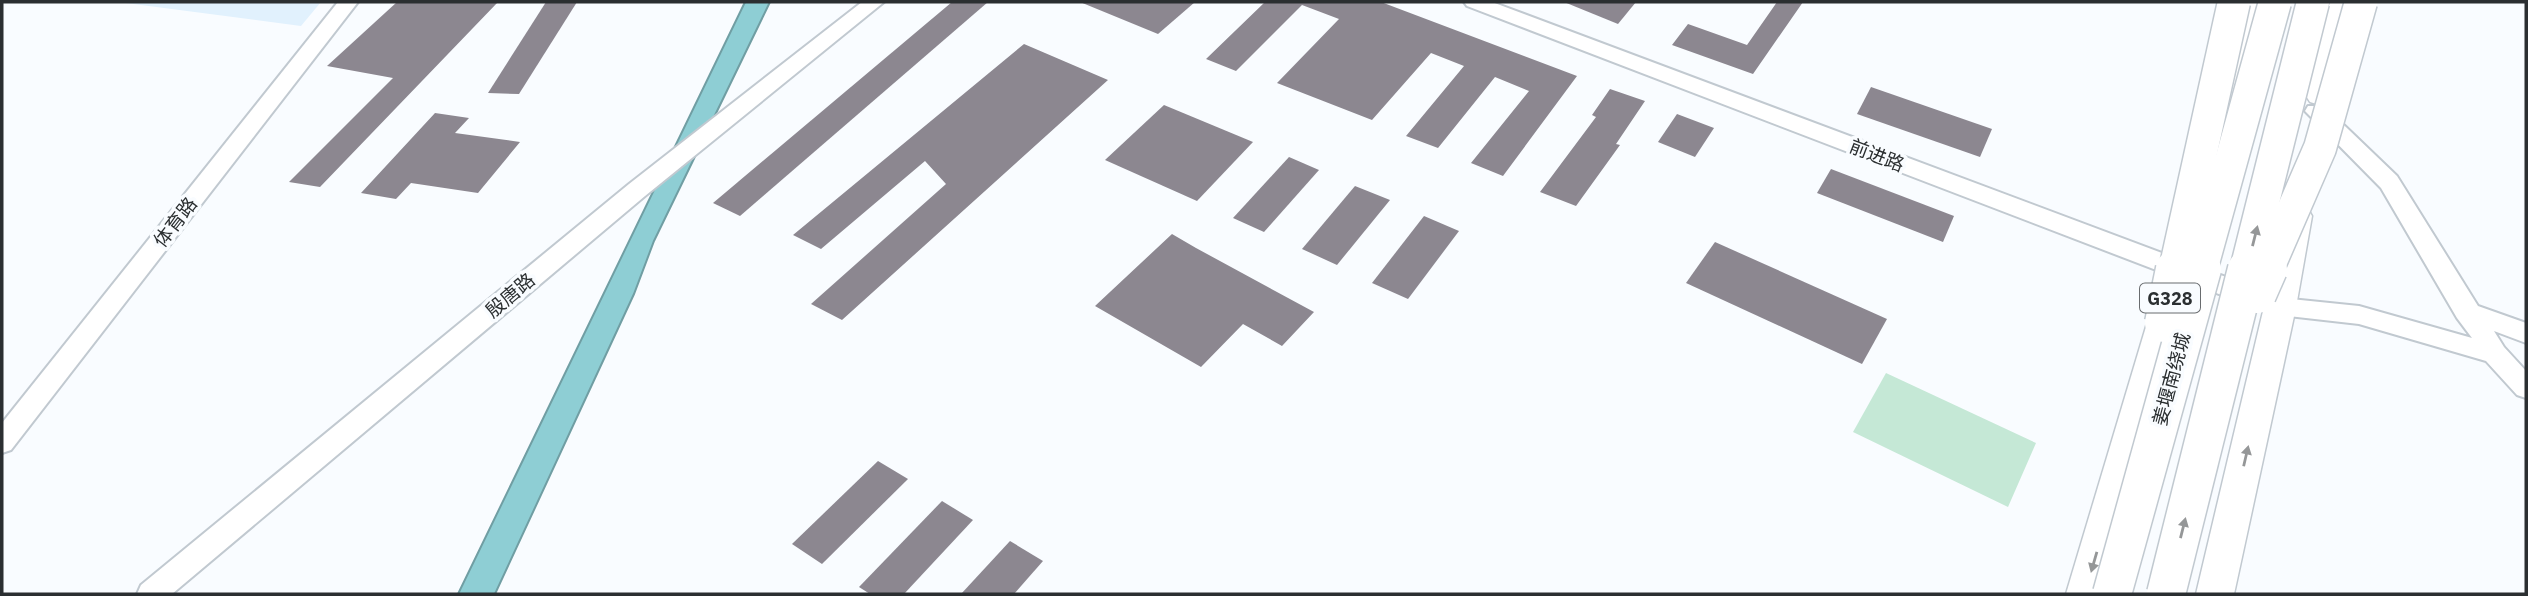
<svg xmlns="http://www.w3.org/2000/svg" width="2528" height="596" font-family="'IBM Plex Sans','Noto Sans SC',sans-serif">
  <rect width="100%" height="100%" fill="#f9fcff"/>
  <path fill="#e1f1fd" d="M118 2H321L301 26Z"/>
  <path fill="#c5e8d6" d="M1886 373 2036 443 2008 507 1853 432Z"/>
  <path fill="#8eced4" stroke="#709ea3" stroke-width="2" d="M745 2H770L654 241 634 294 495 594H458Z"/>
  <g fill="#8c8790">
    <path d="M397 2H498L320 187 289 182 393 78 327 66Z"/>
    <path d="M546 2H577L519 94 488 93Z"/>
    <path d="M952 2H988L740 216 713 203Z"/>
    <path d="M1080 2H1195L1158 34Z"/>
    <path d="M1265 2H1381L1577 76 1503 176 1471 163 1529 91 1495 77 1438 148 1406 136 1464 66 1431 53 1372 120 1277 83 1339 19 1302 5 1236 71 1206 59Z"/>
    <path d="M1564 2H1636L1618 24Z"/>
    <path d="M1777 2H1803L1753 74 1672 45 1688 24 1747 45Z"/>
    <path d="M1024 44 1108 80 842 320 811 304 946 184 925 161 821 249 793 235Z"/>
    <path d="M1871 87 1992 129 1980 157 1857 114Z"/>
    <path d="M1610 89 1645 101 1616 144 1620 145 1576 206 1540 192 1596 117 1592 115Z"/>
    <path d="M1164 105 1253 142 1197 201 1105 160Z"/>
    <path d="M435 113 469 118 455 133 520 142 478 193 411 183 396 199 361 193Z"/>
    <path d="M1677 114 1714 128 1695 157 1658 142Z"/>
    <path d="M1289 157 1319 170 1264 232 1233 218Z"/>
    <path d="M1831 169 1954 216 1943 242 1817 193Z"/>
    <path d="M1355 186 1390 200 1337 265 1302 249Z"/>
    <path d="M1424 216 1459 231 1408 299 1372 283Z"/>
    <path d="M1172 234 1196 248 1314 312 1282 346 1243 324 1201 367 1095 306Z"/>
    <path d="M1715 242 1887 319 1862 364 1686 283Z"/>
    <path d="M878 461 908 479 822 564 792 544Z"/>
    <path d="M942 501 973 520 904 594H870L859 587Z"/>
    <path d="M1010 541 1043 561 1014 594H961Z"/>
  </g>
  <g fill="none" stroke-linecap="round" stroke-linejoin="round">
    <g stroke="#c1c9d0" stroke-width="4">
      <g id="minor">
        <path d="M338 2H358L11 450 2 453V423Z"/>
        <path d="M862 2H884L645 196 172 594H137L141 585 629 184Z"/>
        <path d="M1464 2H1492L2282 298 2359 306 2472 338 2457 318 2381 188 2305 111 2308 106H2324L2397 176 2478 306 2526 323V343L2494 331 2504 347 2526 371V398L2517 395 2486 361 2359 324 2271 314 1467 6Z"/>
      </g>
    </g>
    <g stroke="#c1c9d0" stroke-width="3">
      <g id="major">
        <path d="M2240 2H2266L2241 98 2237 104 2227 107 2217 104 2213 98Z"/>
        <path d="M2330 2H2356L2334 96 2330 102 2320 105 2310 102 2306 96Z"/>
        <path d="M2297 205 2308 209 2312 216 2296 307 2234 594H2196L2264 307 2282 216 2286 209Z"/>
        <path d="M2170 288 2181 292 2186 300 2104 594H2066L2154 300 2159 292Z"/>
      </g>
    </g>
    <use href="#minor" fill="#fff" fill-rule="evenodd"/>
    <use href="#major" fill="#fff" fill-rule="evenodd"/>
    <g stroke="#c1c9d0" stroke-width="35" stroke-linecap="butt">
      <g id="highway-bridge-far1">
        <path d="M2175 270 2234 2"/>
        <path d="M2201 270 2275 2"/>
        <path d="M2246 270 2313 2"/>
        <path d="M2267 270 2320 148 2361 2"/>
      </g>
    </g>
    <g stroke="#c1c9d0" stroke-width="41" stroke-linecap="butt">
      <g id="highway-bridge">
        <path d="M2257 294 2268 269"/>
        <path d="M2164 323 2175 269"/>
        <path d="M2112 594 2202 269"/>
        <path d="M2166 594 2247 269"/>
      </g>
    </g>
    <use href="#highway-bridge-far1" stroke="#fff" stroke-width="32"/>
    <use href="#highway-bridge" stroke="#fff" stroke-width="38"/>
  </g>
  <defs><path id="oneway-solid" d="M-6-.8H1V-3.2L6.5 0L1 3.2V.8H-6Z" transform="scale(1.75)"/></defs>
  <g fill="#959798">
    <use href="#oneway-solid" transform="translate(2255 236) rotate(-76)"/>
    <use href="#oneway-solid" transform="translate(2246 456) rotate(-77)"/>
    <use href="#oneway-solid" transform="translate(2183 528) rotate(-76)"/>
    <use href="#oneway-solid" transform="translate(2094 562) rotate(106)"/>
  </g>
  <g text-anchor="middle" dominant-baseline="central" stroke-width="7" stroke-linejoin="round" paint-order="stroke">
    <rect fill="#f9fcff" stroke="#696c6f" stroke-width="2" x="2140" y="283.5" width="60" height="29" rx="5"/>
    <g font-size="18" font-weight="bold" fill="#2b2f31">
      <text x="2170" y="298">G328</text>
    </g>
    <g font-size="19" fill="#2b2f31" stroke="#f9fcff">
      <text transform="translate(1877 155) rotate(21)">前进路</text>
      <text transform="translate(175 222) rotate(-52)">体育路</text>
      <text transform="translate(510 295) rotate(-40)">殷唐路</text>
      <text transform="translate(2171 379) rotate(-75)">姜堰南绕城</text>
    </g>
  </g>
  <rect width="2528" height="596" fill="none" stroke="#2b2f31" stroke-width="7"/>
</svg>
